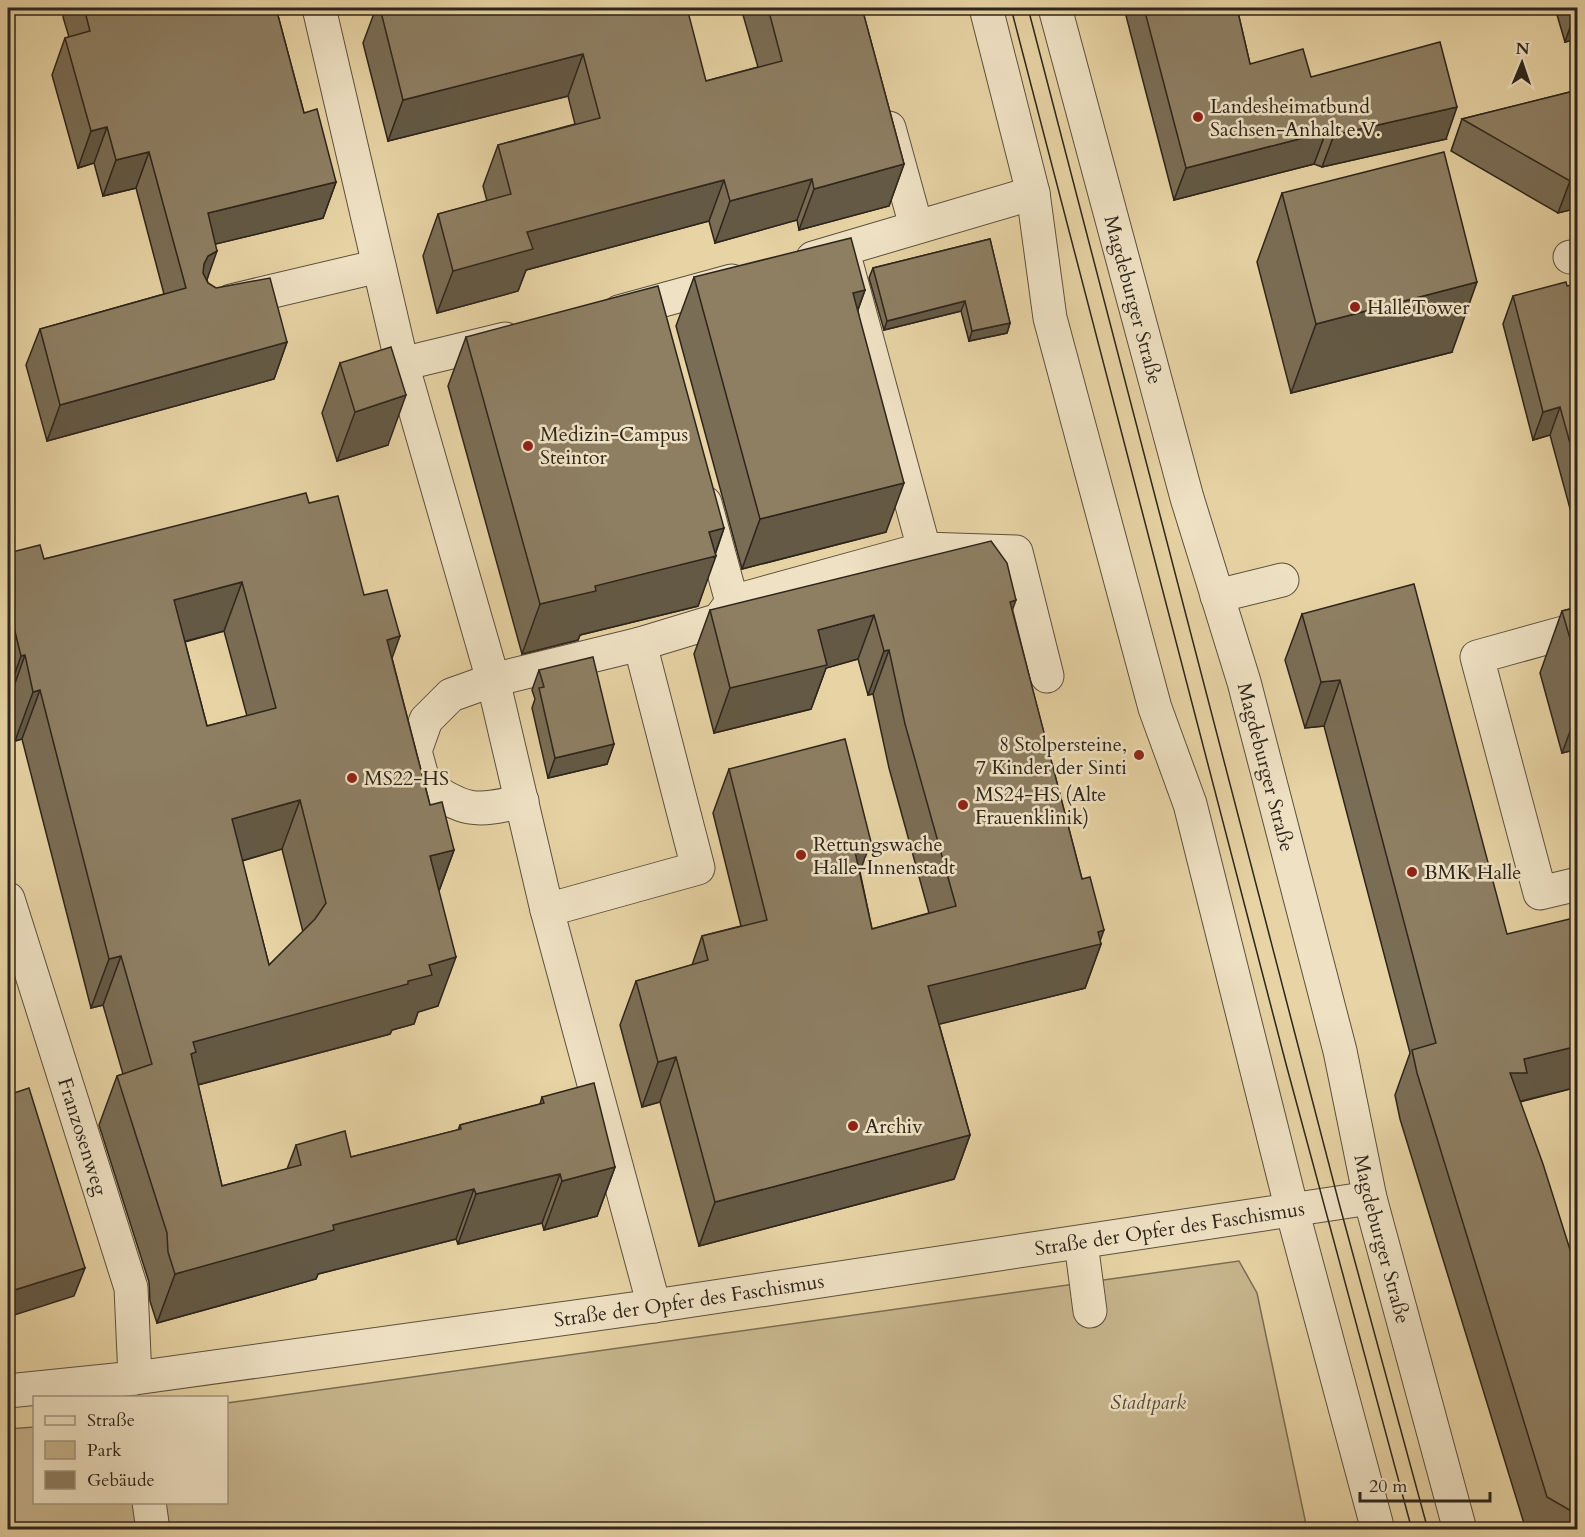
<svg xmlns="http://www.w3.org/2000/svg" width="1585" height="1537" font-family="Cardo,serif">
  <rect width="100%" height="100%" fill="#e7d3a4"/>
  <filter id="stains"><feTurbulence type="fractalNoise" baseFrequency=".00333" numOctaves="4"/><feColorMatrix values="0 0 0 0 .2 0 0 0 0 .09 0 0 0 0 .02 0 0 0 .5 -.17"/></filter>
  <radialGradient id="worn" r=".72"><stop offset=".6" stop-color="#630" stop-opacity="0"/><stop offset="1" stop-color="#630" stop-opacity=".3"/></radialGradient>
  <path fill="#c7b58d" stroke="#7a6d54" stroke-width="1.5" d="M1239 1261 1257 1293 1307 1529H8V1429L34 1427V1502H226L227 1403Z"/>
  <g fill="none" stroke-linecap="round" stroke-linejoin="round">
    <g stroke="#5c503e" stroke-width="35">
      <g id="minor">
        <path d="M319 8 402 364 493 680 547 910 654 1306"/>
        <path d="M986 8 1033 193 1050 318 1155 708 1190 804 1292 1210 1378 1530"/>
        <path id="s1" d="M1055 8 1187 498 1244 682 1340 1051 1370 1198 1460 1530"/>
        <path d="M889 128 916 226"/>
        <path d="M1570 257 1578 256"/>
        <path d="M813 258 1033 193"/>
        <path d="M231 301 379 266"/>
        <path d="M619 312 732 281"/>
        <path d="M402 364 505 339"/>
        <path d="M705 503 732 602"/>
        <path d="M924 549 1016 552 1047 676"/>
        <path d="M1217 596 1282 580"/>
        <path d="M1578 629 1477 657 1540 893 1578 884"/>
        <path d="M522 801C473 813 465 811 424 784L415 751 426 720 451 695 493 680 640 644 719 620 732 602 924 549 847 266"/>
        <path id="s2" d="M8 899 131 1288 135 1378"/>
        <path d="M547 910 698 868 640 644"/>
        <path d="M1081 1243 1090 1311"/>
        <path id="s3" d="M8 1391 135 1378 654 1306 1370 1198"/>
        <path d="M149 1502 153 1530"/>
      </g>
    </g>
    <use href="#minor" stroke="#efe2c4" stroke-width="33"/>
    <g stroke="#2d251c" stroke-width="1.5">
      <path d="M1011 8 1286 1064 1412 1530"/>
      <path d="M1028 8 1339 1203 1428 1530"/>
    </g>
  </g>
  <g fill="#7a6d55" stroke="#2d251c" stroke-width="1.5" fill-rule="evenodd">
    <path d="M67 8H276L304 113 336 182 323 218 215 244 207 280 208 283 287 342 274 379 47 441 26 365 40 329 164 294 136 188 103 196 94 163 78 168 52 75 65 38 69 37 63 17Z"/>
    <path d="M376 8H380L706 81 758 67 741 8H862L904 164 889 206 799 230 797 220 715 243 709 221 526 270 518 291 437 313 423 256 438 214 487 201 483 186 498 145 575 124 568 96 388 141 363 43Z"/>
    <path d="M1124 8H1237L1250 64 1311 77 1446 139 1322 167 1314 164 1174 200Z"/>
    <path d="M1555 8H1578V39L1565 42Z"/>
    <path d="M1578 90V208L1558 213 1451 151 1462 119Z"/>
    <path d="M1282 193 1452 352 1291 393 1257 262Z"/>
    <path d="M990 239 1010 323 1007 333 969 341 961 311 884 330 869 278 873 268Z"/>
    <path d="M694 277 865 290 858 310 886 532 742 569 676 326Z"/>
    <path d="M1578 284V538L1550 435 1533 440 1503 324 1513 296Z"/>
    <path d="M466 337 724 528 698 606 580 635 578 640 522 654 448 386Z"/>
    <path d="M340 363 388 445 337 461 322 413Z"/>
    <path d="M309 503 364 595 392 658 430 805 454 850 439 891 438 1006 418 1012 414 1024 392 1030 390 1034 198 1085 222 1186 287 1169 296 1145 351 1157 458 1130 460 1125 540 1104 542 1097 615 1167 597 1216 544 1230 542 1223 458 1244 456 1239 318 1274 316 1279 157 1323 150 1301 149 1282 99 1125 117 1076 123 1074 103 1005 91 1008 22 739 15 741 8 708V553L44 559ZM224 631 247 716 207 726 185 642ZM282 849 303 932 269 965 242 861Z"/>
    <path d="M1578 607V749L1562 753 1540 673 1562 611Z"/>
    <path d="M710 610 1012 611 1082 879 1101 944 1085 988 939 1024 970 1135 954 1179 699 1246 660 1102 642 1107 620 1025 636 981 692 965 702 936 741 926 713 813 729 769 860 872 872 929 929 913 889 768 873 694 868 695 858 659 826 668 811 709 714 733 694 654Z"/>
    <path d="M1302 614 1507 934 1578 1087 1520 1102 1578 1275V1530H1526L1400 1119 1395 1095 1410 1053 1324 726 1305 728 1285 660Z"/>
    <path d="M539 670 614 744 607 764 548 778 532 708 535 699 532 690Z"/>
  </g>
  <g fill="#635945" stroke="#2d251c" stroke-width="1.5">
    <path d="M1576 10H1578V39L1565 42Z"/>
    <path d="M583 54 568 96 388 141 403 100Z"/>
    <path d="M1457 107 1446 139 1322 167 1334 135Z"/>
    <path d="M107 127 94 163 78 168 91 131Z"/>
    <path d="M1326 132 1314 164 1174 200 1186 168Z"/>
    <path d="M149 152 136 188 103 196 116 160Z"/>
    <path d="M904 164 889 206 799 230 814 189Z"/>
    <path d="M812 179 797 220 715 243 730 201Z"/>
    <path d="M1578 179V208L1558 213 1570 181Z"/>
    <path d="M724 180 709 221 526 270 518 291 437 313 453 271 527 232Z"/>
    <path d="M336 182 323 218 195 249 208 213Z"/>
    <path d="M217 251 204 288 190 300 204 264 208 256Z"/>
    <path d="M1477 282 1452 352 1291 393 1316 324Z"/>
    <path d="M865 290 847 339 853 293Z"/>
    <path d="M965 301 961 311 884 330 887 321Z"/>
    <path d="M1010 323 1007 333 969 341 972 331Z"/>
    <path d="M287 342 274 379 47 441 60 405Z"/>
    <path d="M406 395 388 445 337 461 355 412Z"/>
    <path d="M1560 407 1550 435 1533 440 1543 412Z"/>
    <path d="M904 483 886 532 742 569 760 519Z"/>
    <path d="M724 528 714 557 716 556 698 606 580 635 578 640 522 654 540 604 595 586 709 532Z"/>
    <path d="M242 582 224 631 156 649 174 600Z"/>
    <path d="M1016 600 1000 644 1010 602Z"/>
    <path d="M874 615 858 659 826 668 811 709 714 733 730 688 818 630Z"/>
    <path d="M400 636 382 686 387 640Z"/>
    <path d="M889 650 873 694 868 695 884 651Z"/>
    <path d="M25 655 8 703V693L21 656Z"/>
    <path d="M1340 680 1324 726 1305 728 1321 682Z"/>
    <path d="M40 690 22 739 15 741 33 692Z"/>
    <path d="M1578 710V749L1562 753Z"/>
    <path d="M614 744 607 764 548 778 555 758Z"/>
    <path d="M300 800 282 849 214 869 232 819Z"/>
    <path d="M871 842 854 887V847Z"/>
    <path d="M454 850 436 899 430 856Z"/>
    <path d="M1104 930 1099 944H1101L1085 988 912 1031 928 986Z"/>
    <path d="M121 956 103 1005 91 1008 109 959Z"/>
    <path d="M456 957 438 1006 418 1012 414 1024 392 1030 390 1034 182 1089 193 1042 408 981 429 965Z"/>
    <path d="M1578 1046V1087L1517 1102 1510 1073 1524 1059Z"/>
    <path d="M676 1057 660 1102 642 1107 658 1062Z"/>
    <path d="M970 1135 954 1179 699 1246 715 1202Z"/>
    <path d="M615 1167 597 1216 544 1230 562 1181Z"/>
    <path d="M560 1174 542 1223 458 1244 476 1194Z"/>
    <path d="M474 1189 456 1239 318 1274 316 1279 157 1323 175 1274 333 1225Z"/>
    <path d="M85 1268 74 1296 8 1317V1292Z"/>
  </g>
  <g fill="#8e7f63" stroke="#2d251c" stroke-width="1.5" fill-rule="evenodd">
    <path d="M84 8H276L304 113 317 109 336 182 208 213 217 251 208 256 204 264 203 273 208 283 216 288 270 278 287 342 60 405 40 329 186 288 149 152 116 160 107 127 91 131 65 38 90 31Z"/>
    <path d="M380 8H687L706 81 782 61 768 8H862L904 164 814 189 812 179 730 201 724 180 527 232 533 249 453 271 438 214 511 194 498 145 600 118 583 54 403 100Z"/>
    <path d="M1144 8H1237L1250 64 1303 49 1311 77 1440 42 1457 107 1334 135 1326 132 1186 168Z"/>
    <path d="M1578 90V179L1570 181 1462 119Z"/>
    <path d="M1444 152 1477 282 1316 324 1282 193Z"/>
    <path d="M851 238 865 290 853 293 904 483 760 519 694 277Z"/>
    <path d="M990 239 1010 323 972 331 965 301 887 321 873 268Z"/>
    <path d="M1566 282 1567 286 1578 284V472L1560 407 1543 412 1513 296Z"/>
    <path d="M658 286 724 528 709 532 716 556 595 586 596 591 540 604 466 337Z"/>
    <path d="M391 347 406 395 355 412 340 363Z"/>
    <path d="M306 493 309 503 338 496 364 595 387 590 400 636 387 640 430 805 442 802 454 850 430 856 456 957 429 965 432 975 408 981V984L193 1042 196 1052 191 1054 222 1186 301 1165 296 1145 345 1131 351 1157 461 1129 460 1125 544 1103 542 1097 594 1083 615 1167 562 1181 560 1174 476 1194 474 1189 333 1225 334 1230 175 1274 168 1252 167 1233 117 1076 152 1064 121 956 109 959 40 690 33 692 25 655 21 656 8 603V553L40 545 44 559ZM242 582 276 708 207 726 174 600ZM300 800 326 903 315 919 269 965 232 819Z"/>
    <path d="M991 541 1007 563 1016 600 1010 602 1082 879 1090 877 1104 930 1098 932 1101 944 928 986 970 1135 715 1202 676 1057 658 1062 636 981 708 960 702 936 767 920 729 769 845 739 871 842 854 847 872 929 956 906 905 724 889 650 884 651 874 615 818 630 827 665 730 688 710 610Z"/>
    <path d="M1414 584 1507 934 1578 917V1046L1524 1059 1527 1073H1510L1543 1164 1578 1275V1515L1547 1497 1417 1073 1412 1050 1436 1043 1340 680 1321 682 1302 614Z"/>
    <path d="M1578 607V666L1562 611Z"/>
    <path d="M593 657 614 744 555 758 539 688 544 687 539 670Z"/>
    <path d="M29 1088 85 1268 8 1292V1095Z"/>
  </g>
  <g fill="#8f2418" stroke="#efe2c4" stroke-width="2">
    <circle cx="1198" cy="117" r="6"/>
    <circle cx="1355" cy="307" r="6"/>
    <circle cx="528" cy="446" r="6"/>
    <circle cx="1139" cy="755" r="6"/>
    <circle cx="352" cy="778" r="6"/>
    <circle cx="963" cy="805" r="6"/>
    <circle cx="801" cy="855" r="6"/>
    <circle cx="1412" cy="872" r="6"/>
    <circle cx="853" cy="1126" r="6"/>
  </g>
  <g text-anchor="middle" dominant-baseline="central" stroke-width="5" stroke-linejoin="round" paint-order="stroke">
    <g font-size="20" fill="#2d251c" stroke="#efe2c4" text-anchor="start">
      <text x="1210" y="106">Landesheimatbund<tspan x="1210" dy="23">Sachsen-Anhalt e.V.</tspan></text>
      <text x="1367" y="307">HalleTower</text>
      <text x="540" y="434">Medizin-Campus<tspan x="540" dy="23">Steintor</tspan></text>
      <text x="1127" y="744" text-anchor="end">8 Stolpersteine,<tspan x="1127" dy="23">7 Kinder der Sinti</tspan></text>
      <text x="364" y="778">MS22-HS</text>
      <text x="975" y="794">MS24-HS (Alte<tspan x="975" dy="23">Frauenklinik)</tspan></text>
      <text x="813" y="844">Rettungswache<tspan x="813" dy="23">Halle-Innenstadt</tspan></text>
      <text x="1424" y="872">BMK Halle</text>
      <text x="865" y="1126">Archiv</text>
    </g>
    <g font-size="20" fill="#2d251c" stroke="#efe2c4">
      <text stroke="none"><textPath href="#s1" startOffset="302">Magdeburger Straße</textPath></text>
      <text stroke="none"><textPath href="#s1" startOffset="788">Magdeburger Straße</textPath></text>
      <text stroke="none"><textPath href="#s2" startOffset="249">Franzosenweg</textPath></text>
      <text stroke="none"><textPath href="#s3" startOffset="1173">Straße der Opfer des Faschismus</textPath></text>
      <text stroke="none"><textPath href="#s1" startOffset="1274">Magdeburger Straße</textPath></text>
      <text stroke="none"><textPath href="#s3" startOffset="687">Straße der Opfer des Faschismus</textPath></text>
    </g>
    <g font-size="20" font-style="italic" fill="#544938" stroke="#efe2c4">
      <text x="1148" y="1402">Stadtpark</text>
    </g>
  </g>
  <rect width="1585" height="1537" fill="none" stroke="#e7d3a4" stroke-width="30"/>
  <rect x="9" y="9" width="1567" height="1519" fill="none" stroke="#2d251c" stroke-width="3"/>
  <rect x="15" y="15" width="1555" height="1507" fill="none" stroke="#2d251c" stroke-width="1.5"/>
  <rect x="33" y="1396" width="195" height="108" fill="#efe2c4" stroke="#a19681" stroke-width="1.5"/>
  <rect x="45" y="1416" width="30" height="9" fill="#efe2c4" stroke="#a19681" stroke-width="1.5"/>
  <text x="87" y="1426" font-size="18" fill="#2d251c">Straße</text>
  <rect x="45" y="1441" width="30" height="18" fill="#c7b58d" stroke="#a19681" stroke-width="1.5"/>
  <text x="87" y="1456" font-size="18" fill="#2d251c">Park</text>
  <rect x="45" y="1471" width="30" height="18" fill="#8e7f63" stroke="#a19681" stroke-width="1.5"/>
  <text x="87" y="1486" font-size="18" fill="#2d251c">Gebäude</text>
  <g transform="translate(1522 63) rotate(2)" stroke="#efe2c4" stroke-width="4.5" paint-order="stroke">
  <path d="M0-4.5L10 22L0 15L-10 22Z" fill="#2d251c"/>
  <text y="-9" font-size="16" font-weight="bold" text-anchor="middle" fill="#2d251c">N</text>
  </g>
  <path d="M1360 1492v9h130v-9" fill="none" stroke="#2d251c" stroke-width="3"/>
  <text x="1369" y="1492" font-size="18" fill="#2d251c" stroke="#efe2c4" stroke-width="4.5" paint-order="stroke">20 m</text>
  <rect width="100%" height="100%" filter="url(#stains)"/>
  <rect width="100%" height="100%" fill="url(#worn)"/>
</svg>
